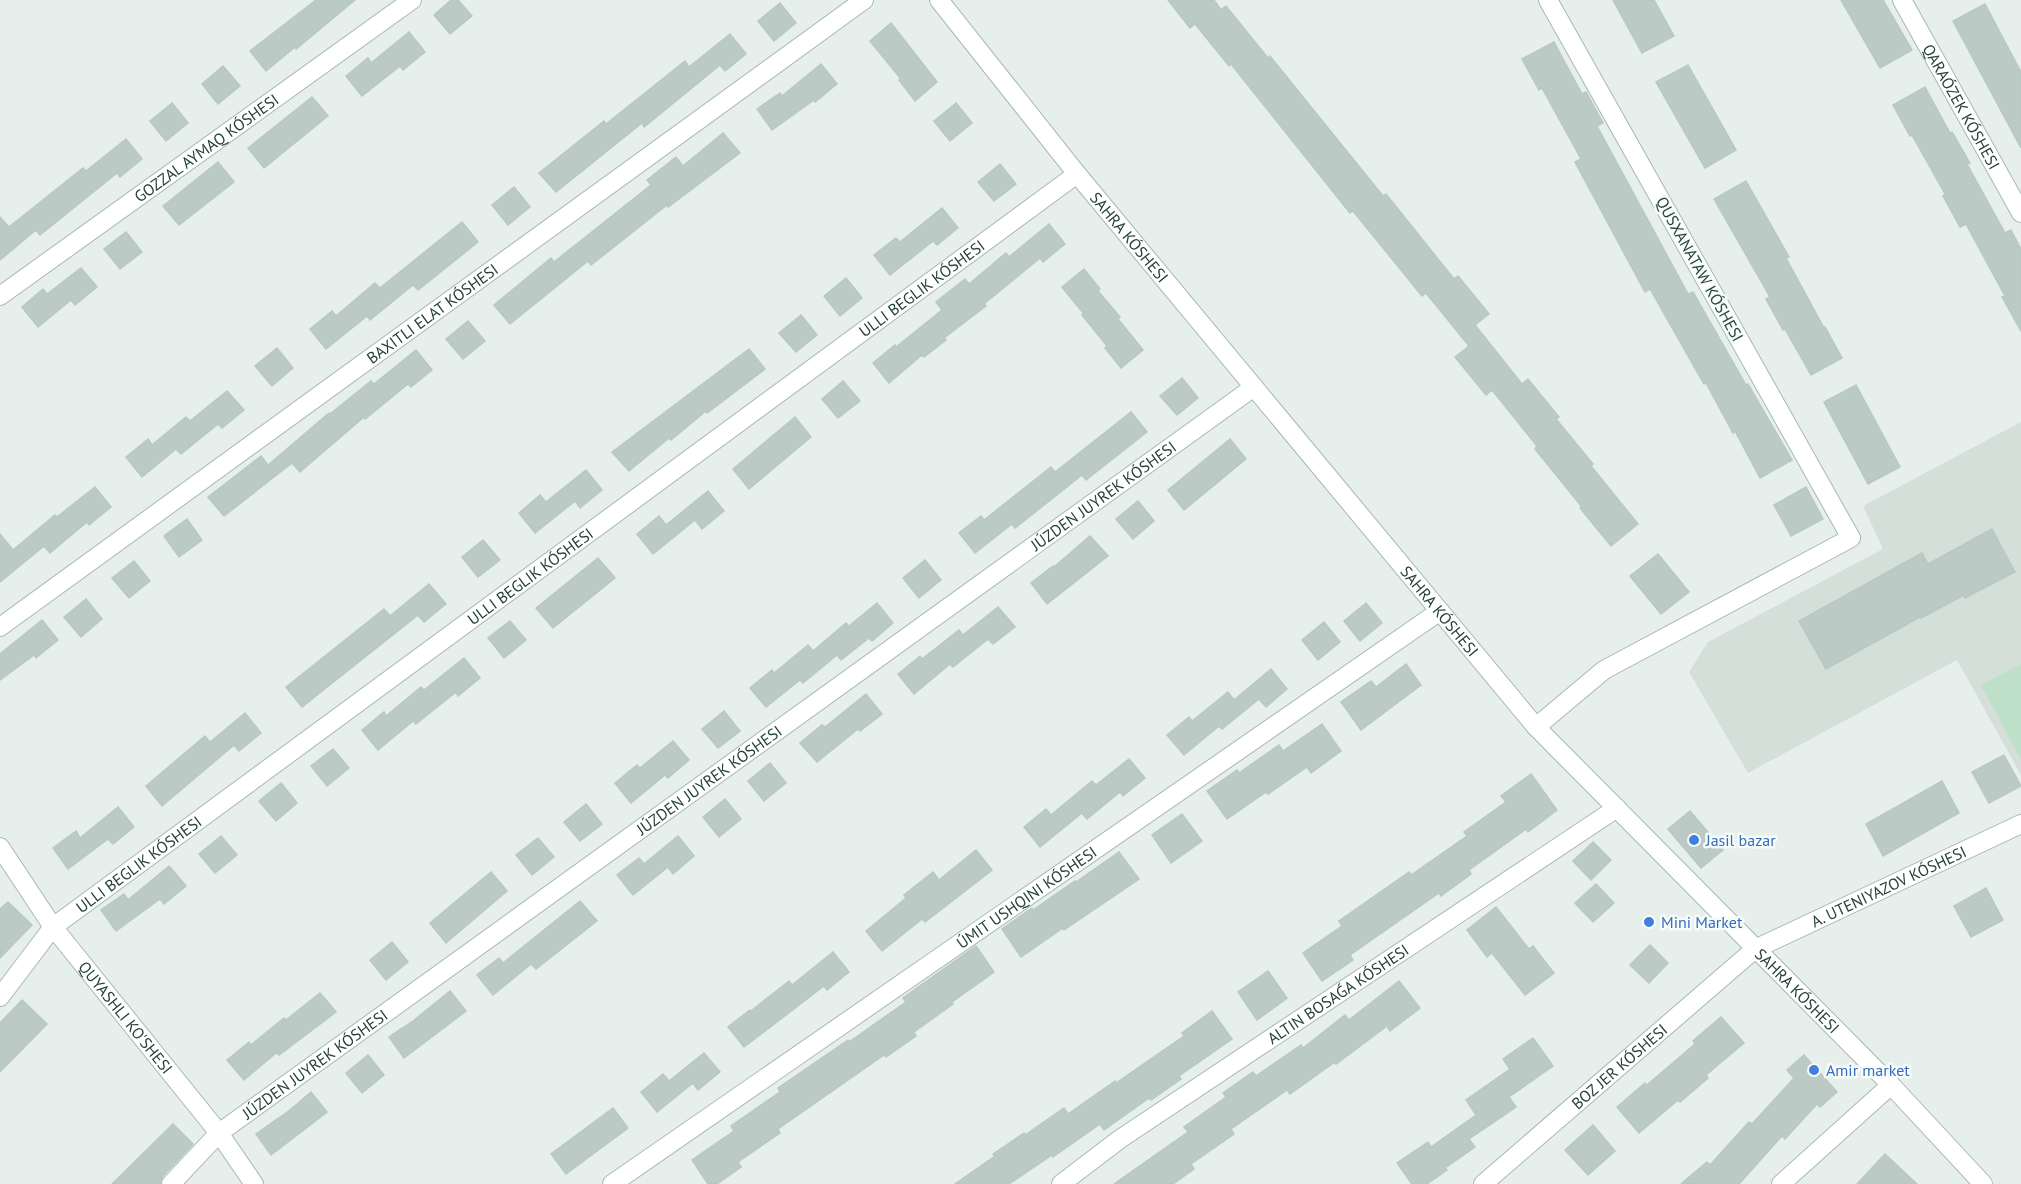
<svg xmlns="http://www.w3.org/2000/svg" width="2021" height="1184" font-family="'PT Sans',sans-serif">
  <rect width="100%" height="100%" fill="#e6efeb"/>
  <path fill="#d4dfda" d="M2021 422V775L1957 660 1748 773 1689 672 1708 642 1883 549 1863 506Z"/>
  <path fill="#bfe0c8" d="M2021 664V759L1981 685Z"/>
  <g fill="#bbcac4" stroke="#b8c9c2" stroke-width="1.5">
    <path d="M316 0H355L296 49 295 47 266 71 250 51Z"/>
    <path d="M451 0H458L472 16 450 34 434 15Z"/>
    <path d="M1168 0H1214L1221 10 1226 6 1268 58 1270 56 1383 196 1386 194 1454 279 1458 276 1489 314 1475 325 1522 384 1528 379 1559 417 1556 419 1593 464 1591 466 1638 524 1611 546 1580 508 1582 507 1535 449 1537 446 1492 390 1486 395 1455 357 1469 346 1426 293 1422 296 1353 211 1350 213 1231 64 1229 66 1195 24 1190 28Z"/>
    <path d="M1613 0H1654L1674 36 1642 53Z"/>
    <path d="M1841 0H1883L1912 50 1880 68Z"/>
    <path d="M780 3 796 23 774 41 758 21Z"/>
    <path d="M1985 4 2021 72V148L1953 21Z"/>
    <path d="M891 23 937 82 915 101 899 80 901 79 870 41Z"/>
    <path d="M409 32 425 52 403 70 400 66 362 96 346 76 368 58 371 63Z"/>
    <path d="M730 34 746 54 725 71 720 65 644 127 642 123 556 192 539 173 604 121 606 124 685 61 689 67Z"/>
    <path d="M1554 42 1582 94 1586 92 1603 123 1597 126 1688 294 1693 292 1746 385 1748 384 1792 460 1760 478 1735 431 1733 433 1706 383 1704 384 1650 289 1645 292 1575 162 1581 159 1542 88 1539 90 1522 59Z"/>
    <path d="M821 64 837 84 815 102 814 100 772 130 757 109 780 93 782 96Z"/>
    <path d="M1688 65 1736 150 1705 168 1656 82Z"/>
    <path d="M223 66 240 86 218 104 202 84Z"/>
    <path d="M1925 87 1950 133 1952 132 1970 163 1967 164 2005 233 2011 230 2021 249V331L2002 297 2005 296 1966 224 1960 227 1943 196 1945 194 1912 135 1910 136 1893 105Z"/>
    <path d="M312 97 328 116 264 168 248 148Z"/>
    <path d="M172 103 188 123 166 141 150 121Z"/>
    <path d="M956 103 972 123 950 141 934 121Z"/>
    <path d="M723 133 740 153 668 207 667 205 591 265 588 261 510 324 494 305 551 258 554 262 651 185 647 180 676 157 683 166Z"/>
    <path d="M126 139 142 159 120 177 117 173 40 235 36 230 0 260V217L9 227 83 168 86 171Z"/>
    <path d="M218 162 234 182 179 225 163 206Z"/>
    <path d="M1000 164 1016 184 994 201 978 182Z"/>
    <path d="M1746 181 1789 257 1786 258 1824 328 1825 327 1842 358 1811 375 1785 329 1783 330 1766 299 1770 297 1714 199Z"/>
    <path d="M514 187 530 207 508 225 492 205Z"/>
    <path d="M942 208 958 228 937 245 933 241 890 275 874 255 896 238 900 242Z"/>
    <path d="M462 222 478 242 418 290 413 285 370 320 367 316 326 349 310 329 332 311 336 316 375 283 380 288Z"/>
    <path d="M1049 224 1065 244 1043 262 1040 258 984 304 986 306 944 338 946 340 924 357 922 355 889 383 873 363 895 345 896 347 942 310 936 302 965 279 969 284 1006 253 1009 257Z"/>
    <path d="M126 232 142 252 120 269 104 249Z"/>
    <path d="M81 268 97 287 75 305 71 300 38 327 22 307 43 289 47 294Z"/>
    <path d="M1084 269 1100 289 1098 291 1120 317 1118 319 1143 350 1121 368 1105 348 1107 346 1082 315 1084 314 1062 287Z"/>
    <path d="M846 278 862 298 840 316 824 296Z"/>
    <path d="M801 315 817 335 796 352 779 333Z"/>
    <path d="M468 321 485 341 463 359 446 339Z"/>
    <path d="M277 348 293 368 272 386 255 366Z"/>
    <path d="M749 349 765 369 707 413 706 411 671 440 669 438 629 471 612 452Z"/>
    <path d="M416 350 432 370 411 387 408 384 365 419 364 417 300 472 292 463 224 516 208 497 261 456 268 465 329 413 330 414 371 381 374 384Z"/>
    <path d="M1182 378 1198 398 1177 415 1160 396Z"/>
    <path d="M843 381 860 401 838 418 822 399Z"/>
    <path d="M1856 385 1900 467 1868 484 1824 402Z"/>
    <path d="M227 391 244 410 222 428 218 424 181 454 176 449 142 477 126 457 148 439 152 445 186 417 190 421Z"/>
    <path d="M1131 412 1147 432 1086 480 1082 475 1015 528 1012 524 975 553 959 533 981 516 984 520 1051 467 1055 472Z"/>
    <path d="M795 417 811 437 749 489 733 469Z"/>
    <path d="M1230 439 1246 459 1184 510 1168 490Z"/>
    <path d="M586 470 602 490 580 508 575 501 535 533 519 513 540 495 546 502Z"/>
    <path d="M95 487 111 507 89 525 87 522 50 553 44 546 0 582V534L13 550 55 515 57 517Z"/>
    <path d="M1806 487 1823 519 1791 536 1774 505Z"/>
    <path d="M708 491 724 511 702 529 695 520 653 554 637 534 659 516 666 525Z"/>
    <path d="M1138 501 1154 521 1133 539 1116 519Z"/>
    <path d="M187 519 202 540 179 557 164 536Z"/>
    <path d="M1992 529 2015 572 1965 598 1964 595 1921 618 1920 617 1826 669 1799 621 1922 553 1928 564Z"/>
    <path d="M1090 536 1108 556 1047 604 1031 583 1053 566 1054 567Z"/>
    <path d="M483 540 500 560 478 577 462 557Z"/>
    <path d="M1658 554 1689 592 1661 614 1630 576Z"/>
    <path d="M598 558 615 578 553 628 536 608Z"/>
    <path d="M925 560 941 580 919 598 903 578Z"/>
    <path d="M134 561 150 581 129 598 112 578Z"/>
    <path d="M429 584 446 604 424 622 418 615 302 707 286 687 384 609 390 616Z"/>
    <path d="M86 599 102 619 81 637 64 617Z"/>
    <path d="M877 603 893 623 872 641 869 638 841 660 837 655 803 683 800 680 766 707 750 688 772 670 774 673 808 645 813 651 846 623 849 626Z"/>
    <path d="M1366 603 1382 623 1360 641 1344 621Z"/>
    <path d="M998 607 1015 627 993 644 988 639 953 667 950 664 914 694 898 674 920 656 922 659 959 630 963 635Z"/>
    <path d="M42 620 58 640 36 658 34 655 0 680V654Z"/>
    <path d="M510 621 526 640 504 658 488 638Z"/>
    <path d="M1324 622 1340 642 1318 660 1302 640Z"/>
    <path d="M464 658 480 678 458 696 456 692 416 724 413 721 378 750 362 730 384 712 386 716 421 687 424 690Z"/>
    <path d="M1406 664 1421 685 1361 730 1341 702 1371 681 1376 687Z"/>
    <path d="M1271 669 1287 689 1266 707 1259 699 1222 729 1219 726 1184 755 1167 735 1189 717 1192 721 1228 692 1234 700Z"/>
    <path d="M866 694 882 714 860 731 858 729 817 762 800 743 822 725 825 727Z"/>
    <path d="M724 711 740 731 718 748 702 729Z"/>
    <path d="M245 713 261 733 239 751 234 745 162 806 146 786 205 736 210 742Z"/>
    <path d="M1322 724 1341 751 1311 773 1307 767 1268 794 1266 792 1227 819 1207 791 1237 770 1239 773 1279 745 1283 751Z"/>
    <path d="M673 741 689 760 668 778 665 775 631 803 615 783 637 765 640 768Z"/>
    <path d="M333 749 349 768 327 786 311 766Z"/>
    <path d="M2004 755 2021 786 1989 803 1972 772Z"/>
    <path d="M1129 759 1145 778 1123 796 1120 792 1087 819 1082 813 1040 847 1024 827 1046 809 1051 815 1092 781 1096 785Z"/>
    <path d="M770 763 786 783 764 801 748 781Z"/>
    <path d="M1531 774 1557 810 1528 832 1526 829 1469 870 1471 874 1441 896 1439 893 1350 955 1353 960 1322 981 1303 953 1342 926 1339 921 1409 872 1411 875 1467 836 1464 832 1506 802 1501 796Z"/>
    <path d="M1942 781 1959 813 1883 856 1866 824Z"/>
    <path d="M281 783 297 803 276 821 259 801Z"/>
    <path d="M725 799 741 819 719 837 703 817Z"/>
    <path d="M586 804 602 824 580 841 564 822Z"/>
    <path d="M118 807 134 827 113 844 108 839 68 869 53 848 76 831 80 838Z"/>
    <path d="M1690 811 1723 850 1701 868 1668 829Z"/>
    <path d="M1182 814 1202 841 1171 863 1152 835Z"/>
    <path d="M221 836 237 855 215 873 199 854Z"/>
    <path d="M678 836 694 856 673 874 668 867 633 895 617 875 639 858 644 864Z"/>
    <path d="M538 838 554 857 532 875 516 855Z"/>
    <path d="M1593 842 1611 860 1591 880 1573 861Z"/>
    <path d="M976 850 992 870 925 922 922 919 882 951 866 931 906 898 904 895 933 872 939 880Z"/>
    <path d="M1119 852 1139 879 1064 930 1063 928 1021 957 1002 929 1032 908 1033 910 1075 881 1076 882Z"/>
    <path d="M169 866 186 886 164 904 160 899 116 931 101 910 124 894 128 900Z"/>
    <path d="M491 872 507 891 446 943 430 923Z"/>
    <path d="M1596 884 1614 903 1593 922 1575 903Z"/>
    <path d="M1986 888 2003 920 1971 937 1954 906Z"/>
    <path d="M580 901 597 921 536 969 531 964 493 995 477 975 499 958 503 963Z"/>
    <path d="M8 902 32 925 0 958V909Z"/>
    <path d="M1496 907 1529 949 1533 946 1554 973 1525 995 1492 953 1487 957 1467 930Z"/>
    <path d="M392 942 408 962 386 980 370 960Z"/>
    <path d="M1650 945 1668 963 1649 983 1630 965Z"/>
    <path d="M976 946 994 972 952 1002 953 1004 914 1032 916 1036 886 1057 884 1055 778 1129 780 1133 738 1162 741 1167 717 1184H708L692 1160 734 1131 731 1126 780 1092 778 1088 848 1040 849 1042 906 1002 903 998Z"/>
    <path d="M833 952 849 972 827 990 824 986 744 1047 728 1027 750 1010 751 1011 789 981 792 985Z"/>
    <path d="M1268 971 1287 998 1257 1020 1238 992Z"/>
    <path d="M1399 981 1420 1008 1390 1031 1387 1026 1336 1064 1335 1062 1290 1094 1287 1090 1231 1129 1234 1134 1191 1164 1194 1169 1173 1184H1114L1188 1132 1184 1127 1226 1097 1223 1093 1253 1072 1256 1076 1301 1045 1303 1048 1345 1015 1349 1020Z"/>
    <path d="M450 991 466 1011 404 1058 389 1037 413 1021Z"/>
    <path d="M320 993 336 1012 279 1055 276 1053 244 1080 227 1060 249 1042 251 1045 284 1018 286 1020Z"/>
    <path d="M22 1000 47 1024 0 1072V1023Z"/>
    <path d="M1212 1011 1232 1039 1179 1076 1181 1079 1151 1100 1149 1098 1104 1130 1100 1124 1053 1157 1052 1155 1009 1184H955L995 1156 993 1154 1024 1133 1025 1135 1064 1108 1068 1114 1115 1081 1116 1083 1184 1036 1182 1033Z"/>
    <path d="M1721 1017 1744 1043 1706 1075 1708 1078 1680 1102 1678 1100 1639 1133 1617 1107 1645 1083 1647 1085 1695 1044 1693 1041Z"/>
    <path d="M1533 1038 1553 1066 1509 1097 1516 1107 1469 1139 1475 1147 1445 1168 1447 1170 1427 1184H1412L1397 1163 1428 1142 1431 1147 1476 1115 1466 1100 1510 1069 1503 1059Z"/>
    <path d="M704 1053 720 1072 698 1090 693 1083 657 1112 641 1092 663 1074 669 1081Z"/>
    <path d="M368 1055 384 1075 362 1093 346 1073Z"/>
    <path d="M1804 1055 1837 1092 1820 1107 1817 1104 1785 1139 1782 1136 1739 1184H1681L1707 1162 1710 1165 1749 1122 1752 1124 1794 1078 1787 1070Z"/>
    <path d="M311 1092 327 1112 271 1155 256 1134 290 1110Z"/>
    <path d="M613 1108 628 1128 566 1174 551 1154Z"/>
    <path d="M173 1124 193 1144 163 1176 160 1184H112Z"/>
    <path d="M1593 1125 1615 1151 1588 1175 1565 1150Z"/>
    <path d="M1885 1154 1917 1184H1857Z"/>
  </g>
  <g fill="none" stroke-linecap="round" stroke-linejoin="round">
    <g stroke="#a8b8b2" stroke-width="20">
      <g id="minor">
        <path id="s1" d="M939 0 1077 174 1536 727 1891 1085 1983 1184"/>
        <path id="s2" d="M1902 0 2021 213"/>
        <path id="s3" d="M0 296 412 0"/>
        <path id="s4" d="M0 627 864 0"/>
        <path d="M1536 727 1604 670 1851 538 1548 0"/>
        <path id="s5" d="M0 847 53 927 219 1133 254 1184"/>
        <path id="s6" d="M0 997 53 927 1077 174"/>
        <path id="s7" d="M171 1184 219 1133 1254 387"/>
        <path id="s8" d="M612 1184 1440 611"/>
        <path id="s9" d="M1061 1184 1120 1139 1617 808"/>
        <path id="s10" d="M1483 1184 1755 949 2021 824"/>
        <path d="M1781 1184 1891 1085"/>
      </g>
    </g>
    <use href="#minor" stroke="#fff" stroke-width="18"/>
  </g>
  <g fill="#3f7fe0" stroke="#f7fbf9" stroke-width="2">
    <circle cx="1694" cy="840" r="6"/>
    <circle cx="1649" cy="922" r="6"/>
    <circle cx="1814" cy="1070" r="6"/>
  </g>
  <g text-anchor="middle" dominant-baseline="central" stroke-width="5" stroke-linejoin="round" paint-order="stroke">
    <g font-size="16" fill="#24423a" stroke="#f7fbf9">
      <text stroke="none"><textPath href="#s2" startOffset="122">QARAÓZEK KÓSHESI</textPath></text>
      <text stroke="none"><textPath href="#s3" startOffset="254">GOZZAL AYMAQ KÓSHESI</textPath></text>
      <text stroke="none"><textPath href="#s1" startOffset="304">SAHRA KÓSHESI</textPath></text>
      <text transform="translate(1700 269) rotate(61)">QUSXANATAW KÓSHESI</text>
      <text stroke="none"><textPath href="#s6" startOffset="1166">ULLI BEGLIK KÓSHESI</textPath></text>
      <text stroke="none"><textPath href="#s4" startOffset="534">BAXITLI ELAT KÓSHESI</textPath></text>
      <text stroke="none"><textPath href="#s7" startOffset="1160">JÚZDEN JUYREK KÓSHESI</textPath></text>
      <text stroke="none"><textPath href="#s6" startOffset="680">ULLI BEGLIK KÓSHESI</textPath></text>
      <text stroke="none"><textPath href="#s1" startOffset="790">SAHRA KÓSHESI</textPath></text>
      <text stroke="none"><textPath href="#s7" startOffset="674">JÚZDEN JUYREK KÓSHESI</textPath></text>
      <text stroke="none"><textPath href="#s6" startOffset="194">ULLI BEGLIK KÓSHESI</textPath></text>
      <text stroke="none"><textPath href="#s10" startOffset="507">A. UTENIYAZOV KÓSHESI</textPath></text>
      <text stroke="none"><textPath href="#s8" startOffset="504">ÚMIT USHQINI KÓSHESI</textPath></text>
      <text stroke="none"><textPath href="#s1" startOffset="1312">SAHRA KÓSHESI</textPath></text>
      <text stroke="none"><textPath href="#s9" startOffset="336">ALTIN BOSAǴA KÓSHESI</textPath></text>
      <text stroke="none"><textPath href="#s5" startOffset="212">QUYASHLI KO'SHESI</textPath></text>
      <text stroke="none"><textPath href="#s7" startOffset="188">JÚZDEN JUYREK KÓSHESI</textPath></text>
      <text stroke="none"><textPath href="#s10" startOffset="180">BOZ JER KÓSHESI</textPath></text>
    </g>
    <g font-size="16" fill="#366cbe" stroke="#f7fbf9" text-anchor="start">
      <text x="1706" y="840">Jasil bazar</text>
      <text x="1661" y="922">Mini Market</text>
      <text x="1826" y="1070">Amir market</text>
    </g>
  </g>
</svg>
